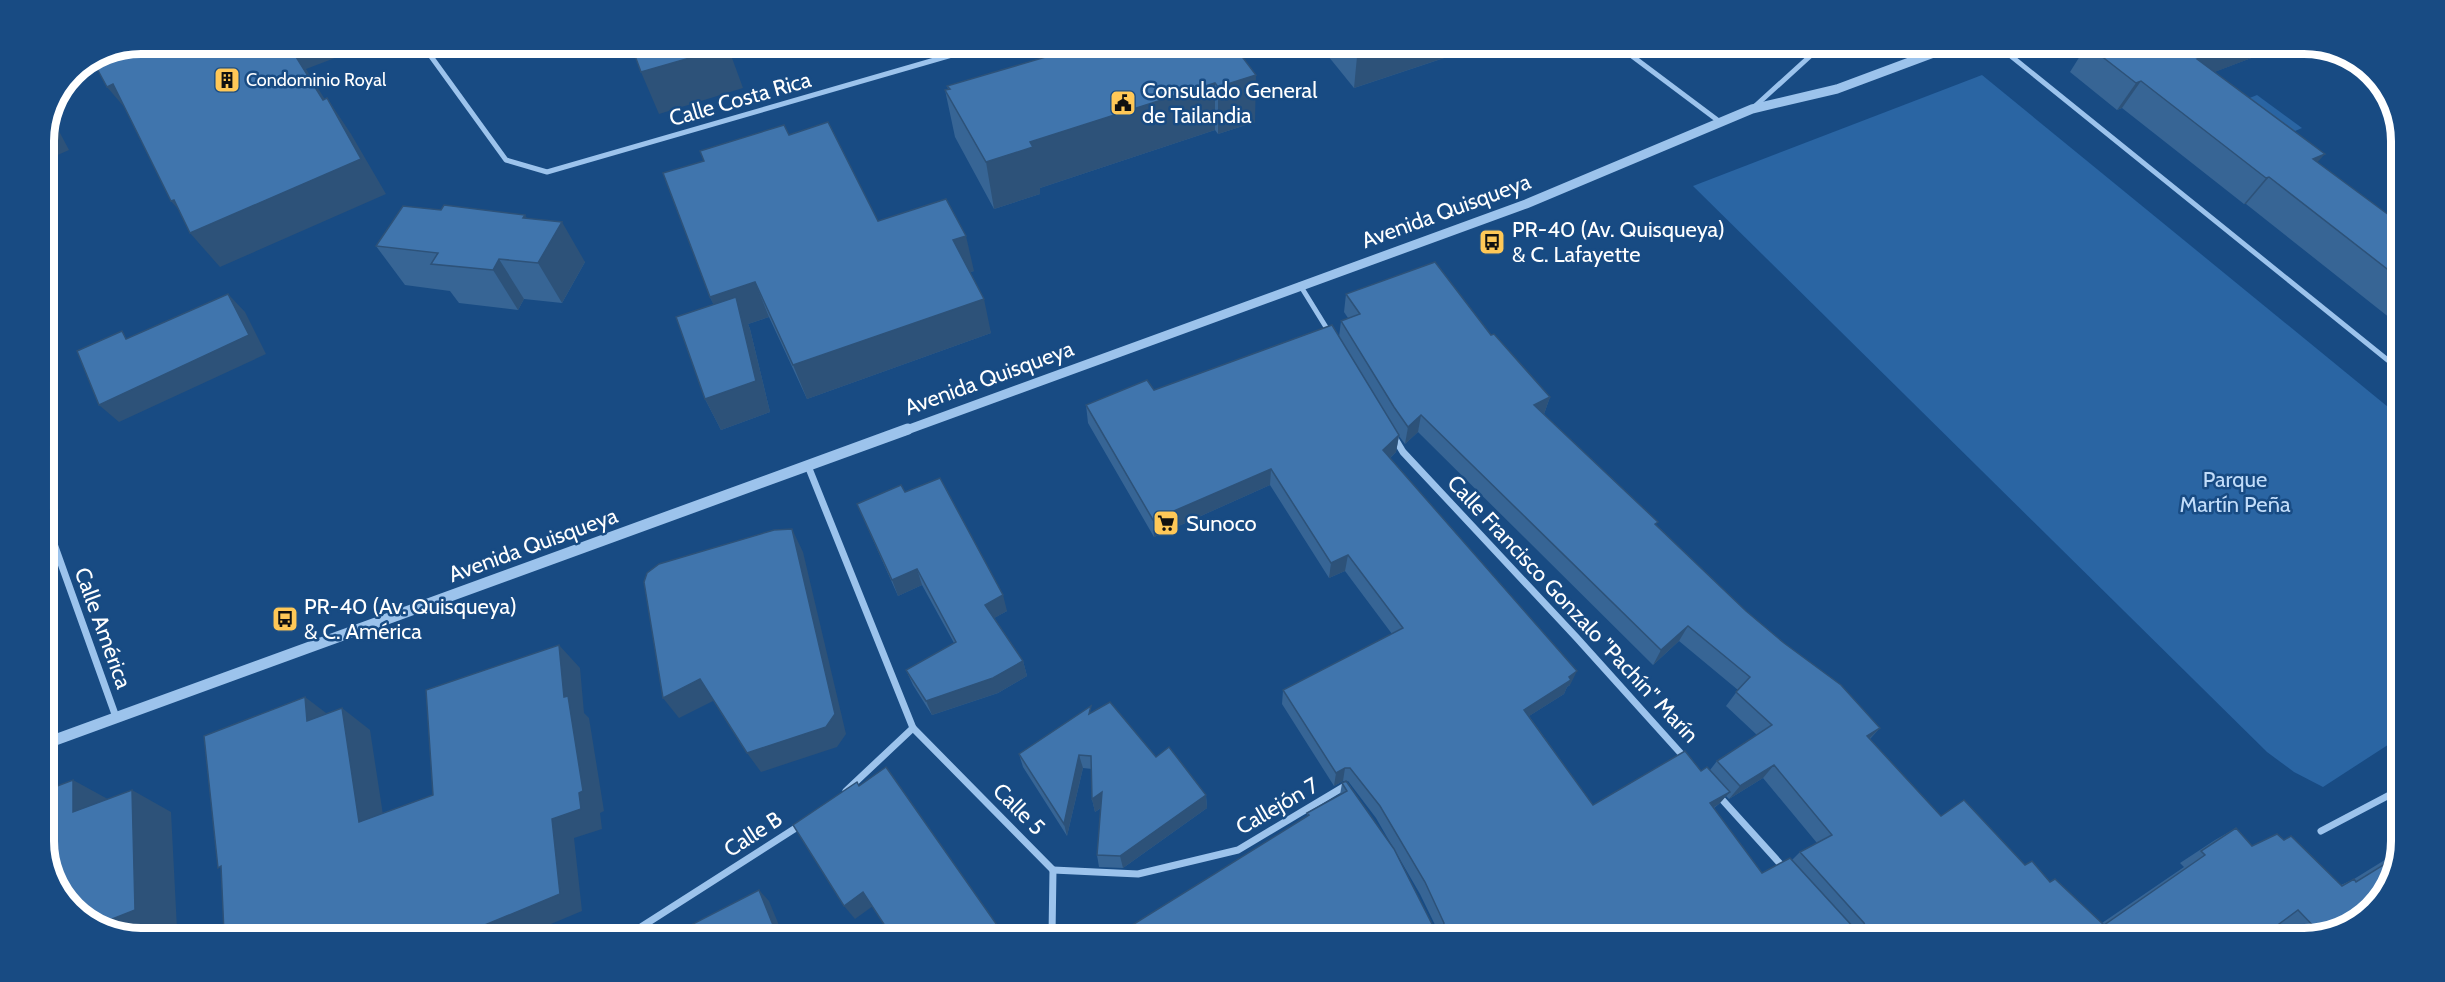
<svg xmlns="http://www.w3.org/2000/svg" width="2445" height="982" font-family="Cabin,sans-serif">
  <rect width="100%" height="100%" fill="#184b83"/>
  <g fill="#2a65a3">
    <path d="M1982 75 2399 416 2397 739 2323 787 2294 772 2267 752 1693 186Z"/>
    <path d="M2257 95 2302 128 2265 144 2220 110Z"/>
  </g>
  <g fill="none" stroke-linecap="round" stroke-linejoin="round">
    <g stroke="#9cc3ec" stroke-width="5">
      <path d="M422 44 506 160 547 172 983 46"/>
      <path d="M1620 47 1720 122"/>
      <path d="M2001 48 2400 370"/>
      <path d="M1753 108 1819 48"/>
      <path d="M1300 285 1329 332"/>
    </g>
    <g stroke="#9cc3ec" stroke-width="7">
      <path d="M1394 437 1403 452 1576 637 1685 758"/>
      <path d="M808 466 913 728 1053 870 1052 935"/>
      <path d="M44 516 116 717"/>
      <path d="M846 791 913 728"/>
      <path d="M1718 795 1784 868"/>
      <path d="M2321 831 2397 791"/>
      <path d="M1053 870 1138 874 1238 850 1345 786 1347 788"/>
      <path d="M630 934 802 824"/>
    </g>
    <path stroke="#9cc3ec" stroke-width="9" d="M904 431 1526 204 1752 109 1837 89 1947 48"/>
    <path stroke="#9cc3ec" stroke-width="11" d="M44 744 908 429"/>
  </g>
  <g fill="#376595" fill-rule="evenodd">
    <path d="M1234 46 1255 122 1218 134 1215 130 1040 188V194L994 209 955 137 945 90 948 89 947 86Z"/>
    <path d="M1320 46 1472 47 1471 49 1354 88Z"/>
    <path d="M2085 48 2275 49 2214 72 2317 162 2401 224 2400 326 2246 204H2244L2122 108 2117 110 2070 72Z"/>
    <path d="M789 135 878 221 974 271 970 272 991 333 807 399 769 317 748 324 750 329 770 412 721 430 705 399 714 305 710 297Z"/>
    <path d="M527 219 585 262 562 303 524 299 518 310 459 303 450 291 405 285 376 246Z"/>
    <path d="M1346 294 1491 335 1550 397 1544 414 1656 526 1746 611 1880 728 1870 739 1941 816 2025 865 2050 881 2102 923 2184 867 2180 863 2215 840 2236 828 2252 846 2284 840 2341 885 2354 879 2396 853V872L2363 918 2304 938H2291L2278 924 2260 938 1131 936 1129 927 1307 817V813L1340 795 1342 783 1345 781H1343L1334 786 1282 704 1283 690 1392 634 1345 571 1329 578 1270 485 1154 537 1088 423 1086 405 1154 390 1339 337 1341 321 1348 318 1344 312ZM1418 432 1653 665 1679 641 1738 690 1726 706 1757 735 1717 761 1710 770 1701 771 1593 805 1529 716 1564 694 1567 687 1570 685 1390 458 1396 452 1399 436 1405 444ZM1763 778 1817 843 1800 852 1792 860 1762 873 1714 808 1719 804 1726 796 1729 799ZM1347 781H1348L1376 818 1420 894 1438 931 1434 928Z"/>
    <path d="M905 492 1007 611 994 618 1023 661 1027 676 998 693 932 715 913 685 906 670 954 643 922 585 898 596 857 504Z"/>
    <path d="M1092 712 1156 757 1206 795 1207 808 1123 868 1099 867 1097 855 1101 808 1095 812 1092 799V769L1083 768 1067 836 1023 767 1019 754Z"/>
  </g>
  <g fill="#2d5279">
    <path d="M288 44H368L369 45 306 69 347 135 323 100Z"/>
    <path d="M1358 46 1472 47 1471 49 1354 88Z"/>
    <path d="M728 47 743 88 659 114 641 72Z"/>
    <path d="M2226 49H2275L2178 86 2197 59Z"/>
    <path d="M1256 75 1255 122 1218 134V87Z"/>
    <path d="M2141 81 2122 108 2117 110 2136 83Z"/>
    <path d="M1215 83V130L1040 188V194L994 209 986 162 1030 142Z"/>
    <path d="M113 84 137 122 107 87Z"/>
    <path d="M327 98 351 134 386 194 220 267 190 233 196 230 171 201Z"/>
    <path d="M52 118 69 150 44 161V135Z"/>
    <path d="M2325 154 2301 180 2313 159Z"/>
    <path d="M2269 177 2246 204H2244L2266 178Z"/>
    <path d="M525 215 546 250 562 222 585 262 562 303 538 263 523 218Z"/>
    <path d="M966 236 974 271 961 275 953 240Z"/>
    <path d="M499 259 524 299 518 310 493 270Z"/>
    <path d="M755 282 769 317 748 324 750 329 770 412 721 430 705 399 726 332 710 297Z"/>
    <path d="M228 294 245 312 266 354 119 422 99 405Z"/>
    <path d="M984 299 991 333 807 399 793 365Z"/>
    <path d="M1550 397 1544 414 1534 405Z"/>
    <path d="M1421 415 1418 432 1405 444 1408 427Z"/>
    <path d="M1399 435 1396 452 1380 467 1383 450Z"/>
    <path d="M1271 469 1270 485 1154 537 1153 520Z"/>
    <path d="M792 529 803 552 846 734 837 747 761 772 747 753Z"/>
    <path d="M1348 555 1345 571 1329 578 1331 563Z"/>
    <path d="M917 569 922 585 898 596 892 580Z"/>
    <path d="M1003 595 1007 611 989 621 985 605Z"/>
    <path d="M1688 626 1679 641 1653 665 1661 650Z"/>
    <path d="M559 645 580 668 584 713 589 718 604 811 600 813 602 829 574 838 582 911 527 934H463L552 819 564 697Z"/>
    <path d="M1023 661 1027 676 998 693 932 715 926 701Z"/>
    <path d="M1577 671 1570 685 1567 687 1564 694 1518 723 1524 710Z"/>
    <path d="M700 679 715 700 679 718 663 698Z"/>
    <path d="M305 697 334 719 307 721Z"/>
    <path d="M342 708 370 730 387 841 359 822Z"/>
    <path d="M1880 728 1866 742 1867 736Z"/>
    <path d="M1079 755 1083 768 1067 836 1064 824Z"/>
    <path d="M1774 765 1763 778 1729 799 1740 786Z"/>
    <path d="M1345 768 1343 781 1334 786 1336 773Z"/>
    <path d="M73 780 115 803 73 812Z"/>
    <path d="M132 790 171 812 177 929 166 933H110L107 932V921Z"/>
    <path d="M1102 792 1105 805 1095 812 1092 799Z"/>
    <path d="M1730 792 1719 804 1700 816 1710 803Z"/>
    <path d="M1206 795 1207 808 1123 868 1120 856Z"/>
    <path d="M759 890 769 901 783 935H777Z"/>
    <path d="M863 892 873 906 855 919 844 906Z"/>
  </g>
  <g fill="#4075ad" stroke="#2d5279" stroke-width="1.5">
    <path d="M141 44H288L323 100 327 98 361 159 190 233 174 200 171 201 113 84 107 87 94 63Z"/>
    <path d="M631 45H727L728 47 641 72Z"/>
    <path d="M1083 46H1234L1256 75 1218 87 1215 83 1030 142 1033 147 986 162 945 90 950 89 947 86Z"/>
    <path d="M2091 48 2226 49 2197 59 2325 154 2313 159 2401 224 2400 279 2269 177 2266 178 2141 81 2136 83Z"/>
    <path d="M828 122 878 221 946 199 966 236 953 240 984 299 793 365 755 282 710 297 663 173 704 161 700 151 784 125 789 135Z"/>
    <path d="M48 126 51 131 45 133Z"/>
    <path d="M444 205 525 215 523 218 562 222 538 263 499 259 493 270 431 264 438 253 376 246 403 206 441 210Z"/>
    <path d="M1435 262 1491 335 1494 334 1550 397 1534 405 1658 522 1655 524 1746 611 1784 643 1841 685 1880 728 1867 736 1941 816 1964 800 2025 865 2032 861 2050 882 2055 879 2104 925 2205 855 2201 851 2236 828 2252 846 2277 834 2284 840 2291 836 2342 886 2354 879 2356 882 2396 857V872L2363 918 2320 933 2298 910 2260 938 1135 936 1129 927 1309 815 1307 813 1347 791 1342 783 1346 781 1394 849 1434 928 1438 931 1443 929 1444 923 1425 882 1380 806 1350 768H1345L1336 773 1283 690 1403 628 1348 555 1331 563 1271 469 1153 520 1086 405 1147 380 1154 390 1332 325 1399 435 1383 450 1577 671 1569 677 1571 680 1524 710 1593 805 1685 751 1701 771 1707 767 1730 792 1710 803 1762 873 1790 858 1856 930 1862 932 1866 928 1864 923 1800 852 1832 835 1774 765 1740 786 1717 761 1772 725 1736 692 1750 677 1688 626 1661 650 1421 415 1408 427 1394 407 1341 321 1360 314 1346 294Z"/>
    <path d="M228 294 249 335 99 405 77 351 122 331 126 339Z"/>
    <path d="M736 297 756 381 705 399 676 317Z"/>
    <path d="M940 478 1003 595 985 605 1023 661 993 678 926 701 906 670 956 642 917 569 892 580 857 504 901 485 905 492Z"/>
    <path d="M792 529 835 714 826 727 747 753 700 679 663 698 644 582 647 573 659 564 774 530Z"/>
    <path d="M559 645 564 697 568 696 583 791 579 793 581 809 552 819 560 894 463 934 224 933 221 866 218 868 204 736 305 697 307 721 342 708 359 822 433 795 426 690Z"/>
    <path d="M1110 702 1156 757 1169 747 1206 795 1120 856 1097 855 1102 792 1092 799 1091 756 1079 755 1064 824 1019 754 1091 706 1089 714Z"/>
    <path d="M886 767 1004 935H891L863 892 844 906 793 825 857 782 859 786Z"/>
    <path d="M73 780V812L132 790 135 910 107 921V932L64 900 44 847V791Z"/>
    <path d="M759 890 777 935H685L683 929Z"/>
  </g>
  <defs>
    <g id="building-square" transform="scale(1.35)"><rect x="-9" y="-9" width="18" height="18" rx="4" fill="#ffc857" stroke="#184b83"/><path d="M-4-6H4V6H1V3H-1V6H-4ZM-2.5-4.3h1.7v1.8h-1.7ZM.8-4.3h1.7v1.8H.8ZM-2.5-1h1.7V.8h-1.7ZM.8-1h1.7V.8H.8Z" fill="#111"/></g>
    <g id="civic-square" transform="scale(1.35)"><rect x="-9" y="-9" width="18" height="18" rx="4" fill="#ffc857" stroke="#184b83"/><path d="M-.6-6.5H3V-4.5H.6V-3L4-1V1h2V6H-6V1h2V-1L-.6-3ZM-1.2 2.5V6h2.4V2.5Z" fill="#111"/></g>
    <g id="bus-square" transform="scale(1.35)"><rect x="-9" y="-9" width="18" height="18" rx="4" fill="#ffc857" stroke="#184b83"/><path d="M-5-6H5V4H4V6H2V4H-2V6H-4V4H-5ZM-3.5-4V0h7V-4ZM-3.5 1.2v1.5H-2V1.2ZM2 1.2v1.5H3.5V1.2Z" fill="#111"/></g>
    <g id="supermarket-square" transform="scale(1.35)"><rect x="-9" y="-9" width="18" height="18" rx="4" fill="#ffc857" stroke="#184b83"/><path d="M-6-5.5h2.5l.6 2H6L4.5 2H-2.5L-4.4-4H-6ZM-1.5 3.2a1.3 1.3 0 1 0 .1 0ZM3 3.2a1.3 1.3 0 1 0 .1 0Z" fill="#111"/></g>
  </defs>
  <g fill-rule="evenodd">
    <use href="#building-square" x="227" y="80"/>
    <use href="#civic-square" x="1123" y="103"/>
    <use href="#bus-square" x="1492" y="242"/>
    <use href="#supermarket-square" x="1166" y="523"/>
    <use href="#bus-square" x="285" y="619"/>
  </g>
  <g text-anchor="middle" dominant-baseline="central" stroke-width="5" stroke-linejoin="round" paint-order="stroke">
    <g font-size="18" fill="#fff" stroke="#184b83" text-anchor="start">
      <text x="246" y="80">Condominio Royal</text>
    </g>
    <g font-size="22" fill="#fff" stroke="#184b83" text-anchor="start">
      <text x="1142" y="90">Consulado General<tspan x="1142" dy="25">de Tailandia</tspan></text>
      <text x="1512" y="229">PR-40 (Av. Quisqueya)<tspan x="1512" dy="25">&amp; C. Lafayette</tspan></text>
      <text x="1186" y="523">Sunoco</text>
      <text x="304" y="606">PR-40 (Av. Quisqueya)<tspan x="304" dy="25">&amp; C. América</tspan></text>
    </g>
    <g font-size="22" fill="#fff" stroke="#184b83">
      <text transform="translate(740 99) rotate(-16)">Calle Costa Rica</text>
      <text transform="translate(1446 211) rotate(-20)">Avenida Quisqueya</text>
      <text transform="translate(989 378) rotate(-20)">Avenida Quisqueya</text>
      <text transform="translate(533 545) rotate(-20)">Avenida Quisqueya</text>
      <text transform="translate(1573 609) rotate(47)">Calle Francisco Gonzalo "Pachín" Marín</text>
      <text transform="translate(103 628) rotate(70)">Calle América</text>
      <text transform="translate(1277 806) rotate(-30)">Callejón 7</text>
      <text transform="translate(1019 809) rotate(45)">Calle 5</text>
      <text transform="translate(753 834) rotate(-33)">Calle B</text>
    </g>
    <g font-size="22" fill="#c1dcf9" stroke="#184b83">
      <text x="2235" y="479">Parque<tspan x="2235" dy="25">Martín Peña</tspan></text>
    </g>
  </g>
  <path d="M0 0H2445V982H0ZM141 54H2304A87 87 0 0 1 2391 141V841A87 87 0 0 1 2304 928H141A87 87 0 0 1 54 841V141A87 87 0 0 1 141 54Z" fill="#184b83" fill-rule="evenodd"/>
  <path fill="none" stroke="#fff" stroke-width="8" d="M141 54H2304A87 87 0 0 1 2391 141V841A87 87 0 0 1 2304 928H141A87 87 0 0 1 54 841V141A87 87 0 0 1 141 54Z"/>
</svg>
